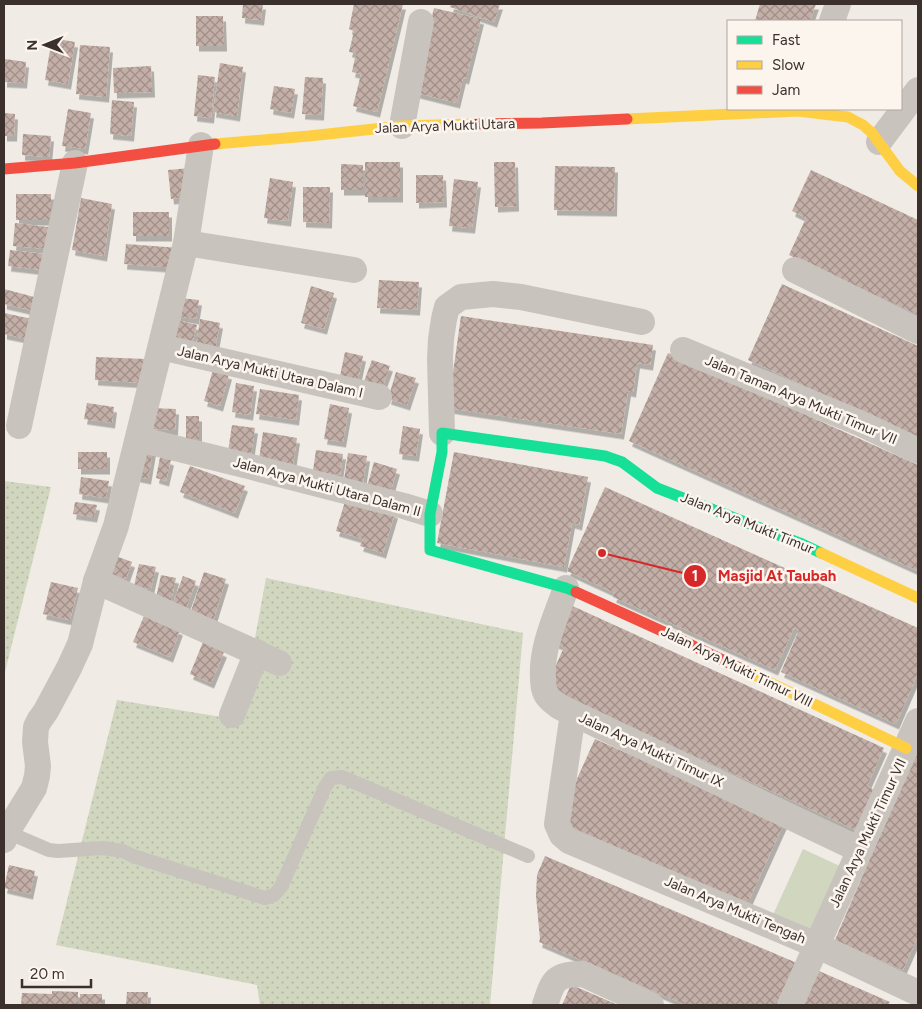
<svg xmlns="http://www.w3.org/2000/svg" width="922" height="1009" font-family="Figtree,sans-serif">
  <defs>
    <pattern id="grass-dots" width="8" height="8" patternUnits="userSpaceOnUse" patternTransform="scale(1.25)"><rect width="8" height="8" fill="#d1d6bf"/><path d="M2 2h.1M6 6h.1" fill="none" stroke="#b4b8a4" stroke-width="1.8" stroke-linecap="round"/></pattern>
    <pattern id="building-cross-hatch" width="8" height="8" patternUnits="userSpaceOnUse" patternTransform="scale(1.25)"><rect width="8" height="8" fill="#c3afa7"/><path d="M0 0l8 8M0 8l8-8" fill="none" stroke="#a08f88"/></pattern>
    <filter id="shadow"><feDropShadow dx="3" dy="5.5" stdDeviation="0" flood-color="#0004"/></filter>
  </defs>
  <rect width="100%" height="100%" fill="#f0ebe5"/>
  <g fill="url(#grass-dots)">
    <path d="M4 481 51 487 4 676Z"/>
    <path d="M266 578 523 633 490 1005H260L257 985 56 945 117 700 240 720Z"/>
  </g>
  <path fill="#d1d6bf" d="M803 849 844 868 813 936 772 917Z"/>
  <g fill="url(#building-cross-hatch)" filter="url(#shadow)">
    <path d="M243 4H263L261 20 242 18Z"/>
    <path d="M354 4H403L377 112 353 106 361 74 352 72 356 53 349 52 354 31 349 29Z"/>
    <path d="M451 4H500L494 22 450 7Z"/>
    <path d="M760 4H816L810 21H755Z"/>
    <path d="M434 8 481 19 466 79 463 78 457 103 413 92Z"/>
    <path d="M196 16H223L224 46H196Z"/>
    <path d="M52 38 75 42 68 84 45 80Z"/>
    <path d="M80 45 110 47 106 97 76 94Z"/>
    <path d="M5 59 26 62 24 83 4 82Z"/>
    <path d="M220 63 243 67 237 116 213 112Z"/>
    <path d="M151 66 152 92 114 93 113 68Z"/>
    <path d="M198 75 215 77 211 118 194 116Z"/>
    <path d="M305 77 323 78 321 115 302 114Z"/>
    <path d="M274 86 295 89 291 113 270 109Z"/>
    <path d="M112 100 134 102 131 136 110 134Z"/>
    <path d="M68 109 91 113 85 149 62 146Z"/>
    <path d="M4 113 15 114 14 136H4Z"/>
    <path d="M23 134 51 136 49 157 22 155Z"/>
    <rect x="365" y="162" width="35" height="35"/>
    <path d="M494 162H515L516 206 495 207Z"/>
    <path d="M341 164 363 165V190H341Z"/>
    <path d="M555 166 615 167 614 211 554 210Z"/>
    <path d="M191 168 193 197 171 199 168 170Z"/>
    <path d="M811 170 918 220V315L789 255 806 218 792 211Z"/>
    <path d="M416 175H443L444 202 416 203Z"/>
    <path d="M270 178 293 182 288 221 264 218Z"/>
    <path d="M454 179 478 182 472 228 449 226Z"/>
    <path d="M303 187H330L329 223 303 222Z"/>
    <rect x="16" y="194" width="35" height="26"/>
    <path d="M81 198 112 204 104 256 72 250Z"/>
    <rect x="133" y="212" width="36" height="24"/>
    <path d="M15 223 48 227 46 249 13 246Z"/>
    <path d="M126 244 180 248 178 268 124 264Z"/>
    <path d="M10 250 53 255 51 271 8 266Z"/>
    <path d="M379 280 419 282 417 310 377 308Z"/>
    <path d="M782 284 918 346V438L748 360Z"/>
    <path d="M311 286 334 293 324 329 301 323Z"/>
    <path d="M4 289 38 298 35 311 4 304Z"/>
    <path d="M180 298 199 300 196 319 177 316Z"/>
    <path d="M4 313 37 320 33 340 4 334Z"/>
    <path d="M461 316 653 345 650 365 637 363 633 392 628 391 621 434 448 408Z"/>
    <path d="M200 319 220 323 215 350 196 347Z"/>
    <path d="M177 320 197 325 192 344 173 339Z"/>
    <path d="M345 352 363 356 357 384 339 381Z"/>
    <path d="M668 353 918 465V571L629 441Z"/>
    <path d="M96 357 146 359 145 383 95 380Z"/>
    <path d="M372 360 390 366 381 391 363 384Z"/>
    <path d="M213 370 229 374 220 406 204 401Z"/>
    <path d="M396 372 416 378 407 405 388 399Z"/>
    <path d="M236 383 254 386 250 415 232 412Z"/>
    <path d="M260 389 299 395 296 420 256 414Z"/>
    <path d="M87 403 114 407 112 423 84 419Z"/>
    <path d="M330 404 349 408 343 442 324 439Z"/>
    <path d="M150 408 176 409 175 430 149 429Z"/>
    <rect x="186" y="416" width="13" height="24"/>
    <path d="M232 425 255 428 251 455 228 452Z"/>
    <path d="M403 426 420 429 416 456 399 454Z"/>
    <path d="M263 432 297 438 292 471 258 466Z"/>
    <path d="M138 448 153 450 148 479 133 476Z"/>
    <path d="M316 450 343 454 340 475 313 471Z"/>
    <rect x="78" y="452" width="29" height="17"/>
    <path d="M454 452 588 477 579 525 572 523 564 567 437 543Z"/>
    <path d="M348 453 367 456 363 483 344 480Z"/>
    <path d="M160 457 171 460 166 481 156 478Z"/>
    <path d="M374 462 397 469 390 494 367 487Z"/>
    <path d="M190 466 245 486 235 513 180 492Z"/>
    <path d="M81 477 109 481 106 498 79 494Z"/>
    <path d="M605 487 918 628V673L896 724 781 672 799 630 794 628 775 670 613 597 615 593 567 571Z"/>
    <path d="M347 495 395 513 383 553 360 546 363 539 336 531Z"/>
    <path d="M75 502 97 505 94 517 73 514Z"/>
    <path d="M113 555 132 562 126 579 107 572Z"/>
    <path d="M139 564 156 567 151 589 134 586Z"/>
    <path d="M204 572 226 579 213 621 190 614Z"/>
    <path d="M161 575 176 578 171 601 156 598Z"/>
    <path d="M183 576 196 581 185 611 172 606Z"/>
    <path d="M51 582 78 588 70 620 43 614Z"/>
    <path d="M566 603 884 748 867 786 874 790 856 830 546 688 564 647 549 640Z"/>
    <path d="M144 616 180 630 170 657 133 642Z"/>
    <path d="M203 642 224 652 211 683 190 674Z"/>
    <path d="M595 739 784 823 747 905 558 821Z"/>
    <path d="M918 746V936L903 970 835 940Z"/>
    <path d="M545 856 797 963 776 1005H686L539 942 540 939 536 896 537 875Z"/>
    <path d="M9 865 35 871 30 894 4 888Z"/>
    <path d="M819 971 890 1002 888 1005H804Z"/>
    <path d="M571 985 581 989 618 1005H562Z"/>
    <path d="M52 991 78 992V1005H21L22 993 52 994Z"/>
    <path d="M127 992H148L147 1005H126Z"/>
    <rect x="80" y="994" width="22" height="11"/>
  </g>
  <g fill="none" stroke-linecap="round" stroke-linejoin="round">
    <path stroke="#c9c3be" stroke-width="14" d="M7 832 49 850 58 851 103 848 123 851 133 856 265 898 274 895 281 887 325 787 331 778 342 777 528 856"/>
    <g stroke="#c9c3be" stroke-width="26">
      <path d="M832 21 838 4"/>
      <path d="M402 126 421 22"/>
      <path d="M879 142 918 90"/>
      <path d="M186 243 354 270"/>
      <path d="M795 270 918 331"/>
      <path d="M161 347 379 397"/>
      <path d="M683 350 862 424 918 451"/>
      <path d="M19 426 75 163"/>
      <path d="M442 433 440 359 441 339 444 319 447 307 461 297 493 294 521 297 642 322"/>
      <path d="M138 439 252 467 404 506 430 514"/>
      <path d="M96 581 279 663"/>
      <path d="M566 588C556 617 541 647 543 678 543 683 544 690 546 694 549 700 555 703 560 707L860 850"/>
      <path d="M573 713 557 824 562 835 569 841 816 945 918 993"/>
      <path d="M232 715 257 652"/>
      <path d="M4 840 7 832 34 788 37 776 38 766 35 742 36 727 39 721 46 711 69 668 80 644 96 581 116 526 186 243 201 145"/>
      <path d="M545 1005C553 980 555 974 583 974L651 1005"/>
      <path d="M790 1005 918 721"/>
    </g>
    <path stroke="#16e098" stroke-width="11" d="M576 592 566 588 430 550V514L442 452V433L605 456 622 462 657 488 802 544 821 553"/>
    <g stroke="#ffcf43" stroke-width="11">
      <path d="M627 119 798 111 848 117 863 125 872 133 900 171 918 186"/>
      <path d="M215 144 309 136 402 126 472 124"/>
      <path d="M821 553 918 598"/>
      <path d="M750 673 906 748"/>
    </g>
    <g stroke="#f24e42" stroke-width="11">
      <path d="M472 124 542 123 627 119"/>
      <path d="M4 169 75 163 215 144"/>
      <path d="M576 592 664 632 750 673"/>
    </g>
  </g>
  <g text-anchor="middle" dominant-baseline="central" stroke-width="5" stroke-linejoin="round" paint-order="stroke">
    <g font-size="14" fill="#3b302b" stroke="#fbf5ee">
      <text transform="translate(445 126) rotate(-2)">Jalan Arya Mukti Utara</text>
      <text transform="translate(270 372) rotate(13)">Jalan Arya Mukti Utara Dalam I</text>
      <text transform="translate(801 400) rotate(23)">Jalan Taman Arya Mukti Timur VII</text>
      <text transform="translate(327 487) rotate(15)">Jalan Arya Mukti Utara Dalam II</text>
      <text transform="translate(747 523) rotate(22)">Jalan Arya Mukti Timur</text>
      <text transform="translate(737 667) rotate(26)">Jalan Arya Mukti Timur VIII</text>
      <text transform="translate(651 750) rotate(25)">Jalan Arya Mukti Timur IX</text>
      <text transform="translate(868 833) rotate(-65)">Jalan Arya Mukti Timur VII</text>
      <text transform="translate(735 910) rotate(23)">Jalan Arya Mukti Tengah</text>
    </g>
  </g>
  <path fill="none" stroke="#d62828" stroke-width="2" d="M602 553L695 576"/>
  <g fill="#d62828" stroke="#fbf5ee" stroke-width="2">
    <circle cx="602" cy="553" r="5"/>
    <circle cx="695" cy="576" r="12"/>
  </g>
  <g font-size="15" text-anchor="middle" font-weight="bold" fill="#fff">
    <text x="695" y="581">1</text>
  </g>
  <g font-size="15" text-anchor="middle" font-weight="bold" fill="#d62828" stroke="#fbf5ee" stroke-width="5" stroke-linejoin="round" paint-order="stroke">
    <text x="777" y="581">Masjid At Taubah</text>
  </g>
  <rect width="922" height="1009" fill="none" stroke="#3b302b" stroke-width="10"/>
  <rect x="727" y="20" width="175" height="90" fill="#fbf5ee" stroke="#aea6a0"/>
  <rect x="737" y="36" width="25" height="8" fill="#16e098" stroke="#aea6a0"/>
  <text x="772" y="45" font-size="15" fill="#3b302b">Fast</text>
  <rect x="737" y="61" width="25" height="8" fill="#ffcf43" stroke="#aea6a0"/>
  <text x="772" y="70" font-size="15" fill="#3b302b">Slow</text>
  <rect x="737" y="86" width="25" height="8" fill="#f24e42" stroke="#aea6a0"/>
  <text x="772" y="95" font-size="15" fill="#3b302b">Jam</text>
  <g transform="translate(45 45) rotate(269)" stroke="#fbf5ee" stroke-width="4" paint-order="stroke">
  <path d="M0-4L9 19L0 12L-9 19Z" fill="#3b302b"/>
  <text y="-8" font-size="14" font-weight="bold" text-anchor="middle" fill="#3b302b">N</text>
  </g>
  <path d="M22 979v8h69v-8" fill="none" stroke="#3b302b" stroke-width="2.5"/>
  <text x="30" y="979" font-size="15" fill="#3b302b" stroke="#fbf5ee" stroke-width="4" paint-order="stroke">20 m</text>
</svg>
